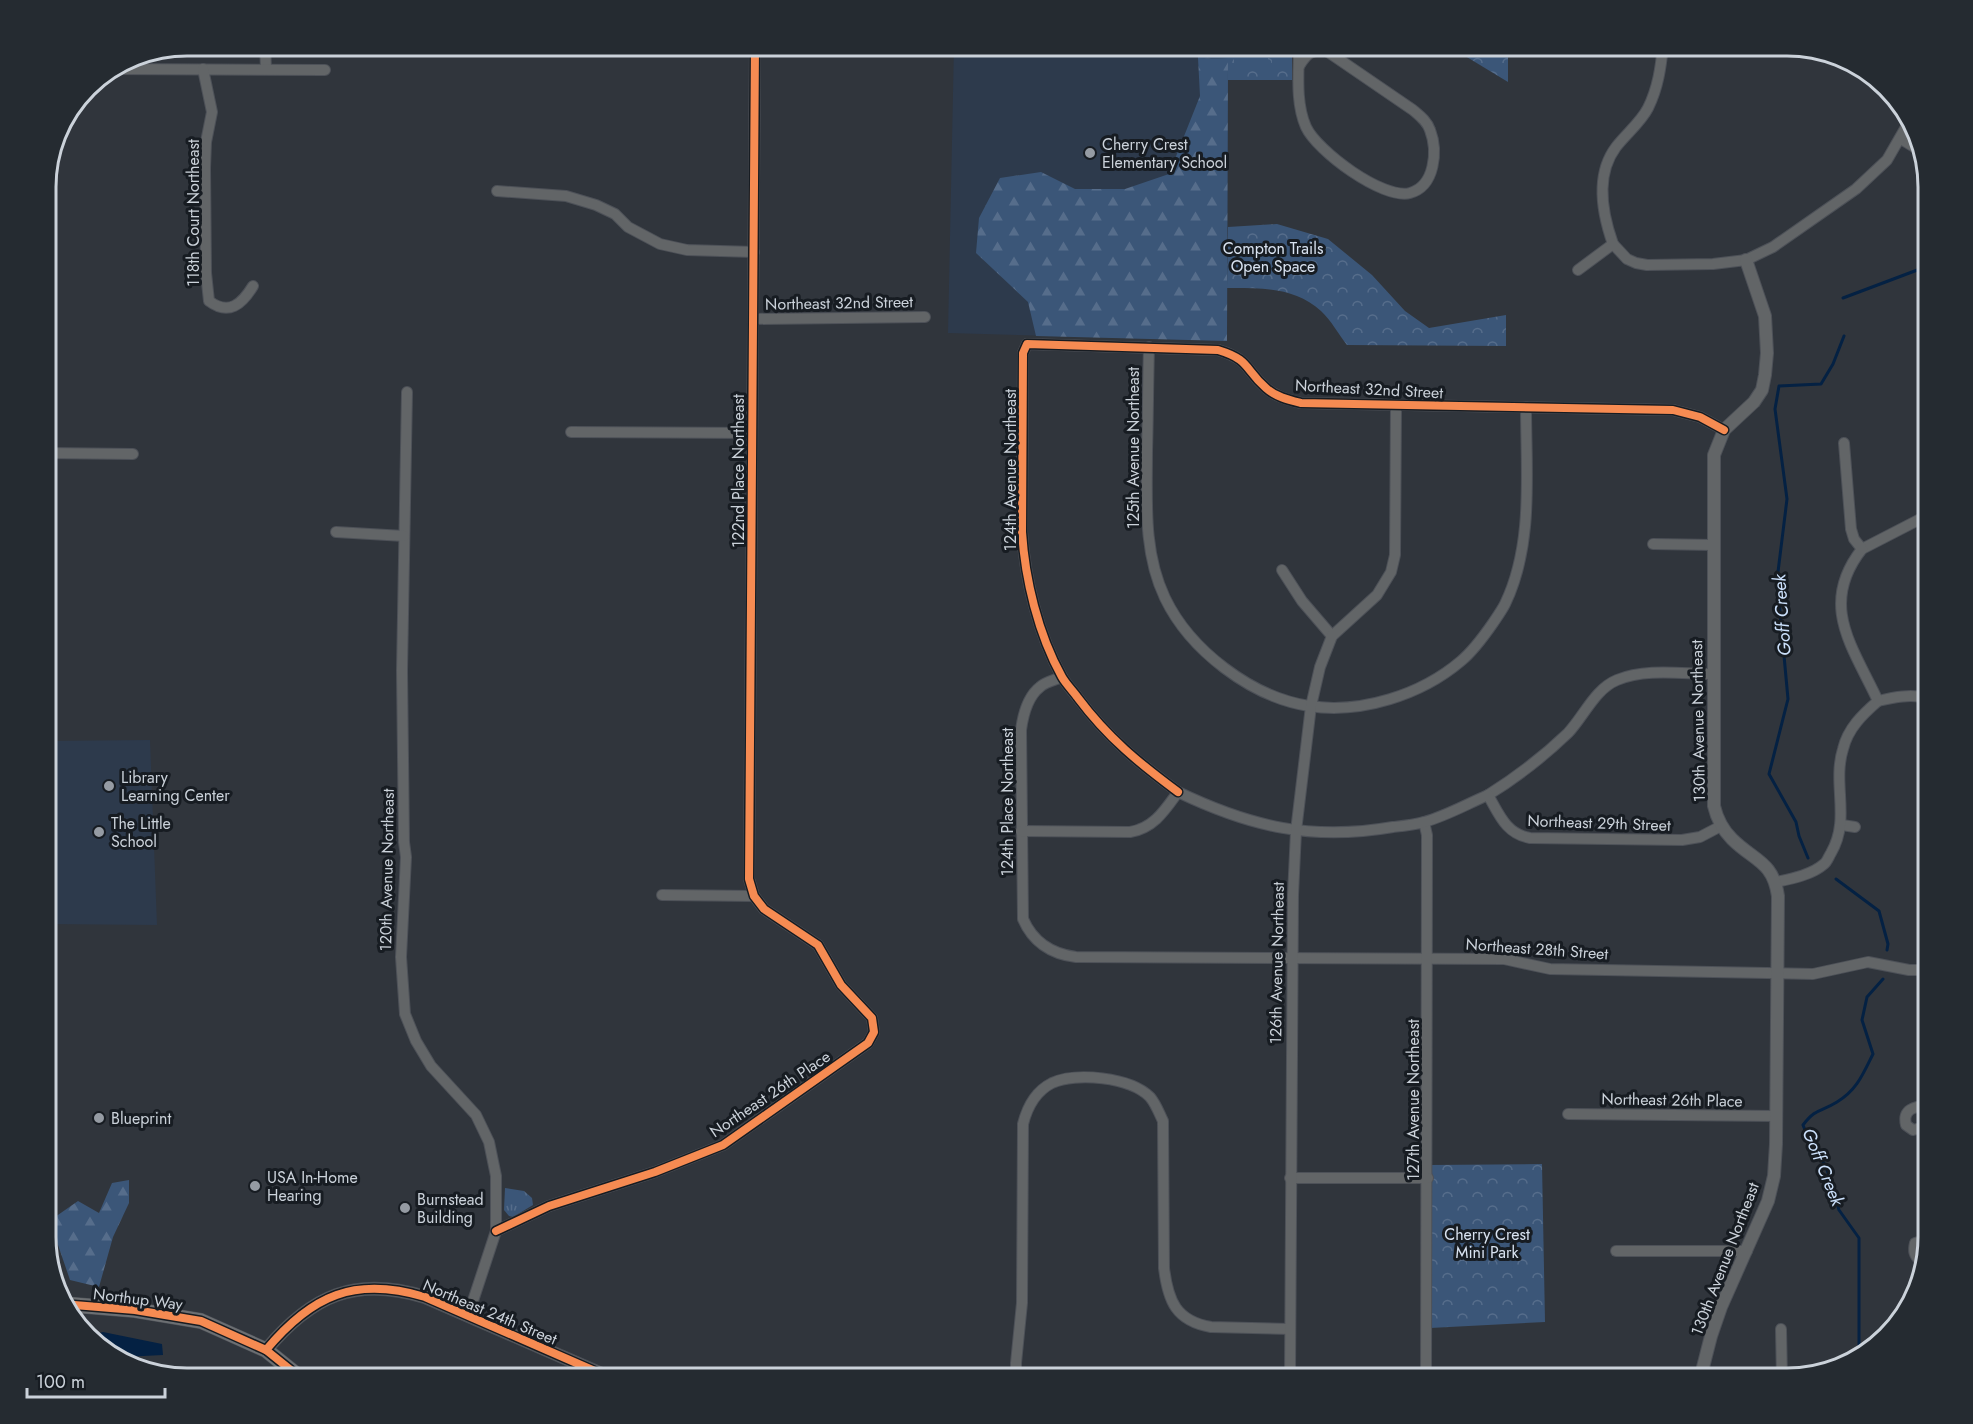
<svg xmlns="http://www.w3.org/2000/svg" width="1973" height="1424" font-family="Jost,sans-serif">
  <defs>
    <pattern id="grass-tufts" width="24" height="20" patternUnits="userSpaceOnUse" patternTransform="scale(1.5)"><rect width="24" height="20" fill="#3b5678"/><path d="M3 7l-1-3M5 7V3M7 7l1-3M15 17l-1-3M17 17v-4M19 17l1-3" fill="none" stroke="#566d8b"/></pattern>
    <pattern id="forest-firs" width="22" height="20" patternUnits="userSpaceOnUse" patternTransform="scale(1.5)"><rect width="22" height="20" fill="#3b5678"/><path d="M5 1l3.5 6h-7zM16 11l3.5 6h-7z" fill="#566d8b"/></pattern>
    <pattern id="park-crowns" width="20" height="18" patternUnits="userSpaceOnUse" patternTransform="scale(1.5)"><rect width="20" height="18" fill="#3b5678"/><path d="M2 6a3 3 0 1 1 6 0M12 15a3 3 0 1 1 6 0" fill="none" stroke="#566d8b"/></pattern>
  </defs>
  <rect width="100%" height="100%" fill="#30353c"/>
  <g fill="#2d3a4c">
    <path d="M954 45H1198L1199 58 1228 59 1227 341 948 333Z"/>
    <path d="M150 740 157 925 45 924V741Z"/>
  </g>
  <path fill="url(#grass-tufts)" d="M505 1188 524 1191 532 1198 533 1205 513 1217 509 1216 504 1210Z"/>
  <g fill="url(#forest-firs)">
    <path d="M1198 58 1228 59 1227 341 1036 336 1028 302 976 253 979 218 1000 178 1041 172 1075 189H1125L1169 174 1200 96Z"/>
    <path d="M129 1180V1203L113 1237 99 1287 70 1280 57 1242 45 1224 78 1201 99 1213 112 1183Z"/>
  </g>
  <g fill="url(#park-crowns)">
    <path d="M1198 45H1292V80H1228V59L1198 58Z"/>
    <path d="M1447 45H1508V82Z"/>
    <path d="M1277 224 1328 239 1372 275 1405 311 1429 328 1506 315V346L1347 345C1339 335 1331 320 1321 311 1295 287 1261 288 1227 288L1228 227Z"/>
    <path d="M1542 1164 1545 1322 1430 1328 1429 1165Z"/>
  </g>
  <g fill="#3b5678">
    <rect x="1234" y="45" width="15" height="26"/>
    <rect x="1253" y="45" width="15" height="26"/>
    <rect x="1272" y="45" width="15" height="26"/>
    <path d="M1497 1236H1512L1513 1270H1498Z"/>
    <rect x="1467" y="1243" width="21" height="29"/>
  </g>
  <path fill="#042143" d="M103 1332 162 1344 163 1355 123 1357 101 1350 89 1336Z"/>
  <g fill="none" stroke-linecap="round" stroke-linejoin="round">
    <g stroke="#042143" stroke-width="3">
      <path d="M1843 298 1928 266"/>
      <path d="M1808 858 1799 836 1796 822 1769 774 1788 699 1777 580 1787 499 1775 409 1779 386 1821 384 1833 364 1844 336"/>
      <path d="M1836 879 1879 911 1888 944 1887 950"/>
      <path d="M1862 1354 1859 1349V1238L1839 1210 1826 1166 1811 1145 1803 1125C1816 1108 1821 1112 1837 1102 1857 1090 1863 1074 1873 1054L1862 1020 1867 997 1883 979"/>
    </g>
    <g stroke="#4d5158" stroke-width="12">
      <g id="minor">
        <path d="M265 45 266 69"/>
        <path d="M1299 45C1299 71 1295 102 1306 127 1317 151 1383 200 1410 193 1435 186 1438 151 1430 130 1427 121 1420 116 1413 110L1318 45"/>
        <path d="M1299 66C1306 55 1311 49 1324 51"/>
        <path d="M111 69 325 70"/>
        <path d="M203 69 212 112 206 142 205 168 206 273 209 301C229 316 242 304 253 286"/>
        <path d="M1901 139 1919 150"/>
        <path d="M497 191 566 196 596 205 615 214 628 227 660 244 687 250 754 252"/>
        <path d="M1613 244C1602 213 1595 175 1616 147 1626 134 1641 122 1648 108 1658 88 1661 67 1663 45"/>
        <path d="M1578 270 1613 244 1627 259 1636 263 1647 265 1713 264 1746 260 1773 247 1856 189 1887 160 1910 120"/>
        <path d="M753 319 925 317"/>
        <path d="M1149 347C1148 382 1148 417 1147 451 1147 501 1143 552 1165 598 1190 650 1251 697 1309 706 1361 714 1421 695 1461 661 1473 651 1484 636 1493 623 1497 617 1502 610 1505 604 1534 544 1526 472 1526 407"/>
        <path d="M407 392 402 671 404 842 406 857 401 957 405 1014 416 1041 431 1066 476 1115 489 1142 496 1176V1231L468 1316"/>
        <path d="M571 432 752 433"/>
        <path d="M45 453 133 454"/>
        <path d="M336 532 404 536"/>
        <path d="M1653 544 1714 545"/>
        <path d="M1862 549 1928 515"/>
        <path d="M1282 570 1302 601 1332 636"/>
        <path d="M1062 677C1055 680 1045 682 1040 687 1027 697 1023 715 1021 730L1023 919C1033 942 1051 954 1076 957L1504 959 1550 969 1813 974 1868 962 1909 970H1928"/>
        <path d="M1878 701C1895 697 1910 694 1928 698"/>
        <path d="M1178 792C1139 763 1108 738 1078 698 1073 691 1066 684 1062 677 1038 634 1025 579 1022 532L1023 353 1027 344 1218 350C1251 360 1244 369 1266 388 1276 397 1289 400 1301 403L1673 410 1700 417 1724 430"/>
        <path d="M1488 795C1517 777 1543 757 1568 733 1584 716 1595 689 1617 680 1646 668 1682 674 1713 674"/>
        <path d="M1424 822 1427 835 1426 1379"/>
        <path d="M1842 825 1855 827"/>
        <path d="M1021 831 1130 832C1154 828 1165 810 1178 792 1251 827 1312 841 1393 827 1403 826 1414 825 1424 822 1446 816 1467 804 1488 795 1499 814 1506 834 1530 838L1682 840 1700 837 1721 826"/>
        <path d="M1776 882C1790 879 1812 875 1824 864 1827 862 1829 856 1831 853 1851 819 1832 784 1843 749 1848 728 1863 714 1878 701 1853 647 1818 605 1862 549L1854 539 1851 529 1844 443"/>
        <path d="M662 895 754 896"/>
        <path d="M1928 1106C1915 1106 1902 1109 1906 1125L1913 1130 1928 1126"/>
        <path d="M1568 1114 1776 1116"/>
        <path d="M1290 1178H1428"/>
        <path d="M496 1231 549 1206 655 1172 723 1145 868 1043 874 1032 872 1018 841 985 818 945 764 909 754 896 749 879 755 45"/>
        <path d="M1616 1251H1747"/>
        <path d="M1920 1261C1914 1255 1913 1251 1915 1243L1922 1241 1926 1242"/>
        <path d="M1781 1329 1782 1379"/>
        <path d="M1016 1379V1363L1022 1303 1023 1124C1027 1108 1036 1091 1052 1083 1076 1072 1130 1077 1150 1097 1156 1104 1159 1113 1163 1121L1164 1268C1168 1301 1176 1321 1211 1327L1290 1329"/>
        <path d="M1290 1379 1293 895 1296 831 1311 706 1320 667 1332 636 1377 595 1391 572 1395 555 1396 405"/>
      </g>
    </g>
    <g stroke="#4d5158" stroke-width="14">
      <g id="tertiary">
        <path d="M266 1350C312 1295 355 1276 425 1297L613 1379"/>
        <path d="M1700 1379 1711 1336 1721 1307 1768 1201 1774 1176 1776 1144 1778 896C1773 861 1754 861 1732 839 1723 830 1717 819 1714 806V455L1724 430 1754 402 1762 390 1765 375 1767 353 1765 316 1746 260"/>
      </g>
    </g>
    <g stroke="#4d5158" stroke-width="16">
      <path id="secondary" d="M62 1304 135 1310 201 1321 266 1350 302 1379"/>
    </g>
    <use href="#minor" stroke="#626567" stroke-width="10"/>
    <use href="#tertiary" stroke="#626567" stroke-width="12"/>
    <use href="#secondary" stroke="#6c6f72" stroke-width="15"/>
    <g stroke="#171c22" stroke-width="11">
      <g id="cycleway">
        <path d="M1178 792C1139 763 1108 738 1078 698 1073 691 1066 684 1062 677 1038 634 1025 579 1022 532L1023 353 1027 344 1218 350C1251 360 1244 369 1266 388 1276 397 1289 400 1301 403L1673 410 1700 417 1724 430"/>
        <path d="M496 1231 549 1206 655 1172 723 1145 868 1043 874 1032 872 1018 841 985 818 945 764 909 754 896 749 879 755 45"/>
        <path d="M62 1304 135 1310 201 1321 266 1350 302 1379"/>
        <path d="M266 1350C312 1295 355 1276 425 1297L613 1379"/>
      </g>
    </g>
    <use href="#cycleway" stroke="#f68b52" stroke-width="8"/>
  </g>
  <g fill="#959ba3" stroke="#171c22" stroke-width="2">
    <circle cx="1090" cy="153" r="6"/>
    <circle cx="109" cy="786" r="6"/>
    <circle cx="99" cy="832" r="6"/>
    <circle cx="99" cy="1118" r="6"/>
    <circle cx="255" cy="1186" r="6"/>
    <circle cx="405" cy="1208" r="6"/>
  </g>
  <g text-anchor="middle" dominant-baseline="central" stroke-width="6" stroke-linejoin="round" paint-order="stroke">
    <g font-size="16" fill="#cbd2da" stroke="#171c22" text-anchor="start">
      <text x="1102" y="144">Cherry Crest<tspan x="1102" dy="18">Elementary School</tspan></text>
      <text x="121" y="777">Library<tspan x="121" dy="18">Learning Center</tspan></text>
      <text x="111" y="823">The Little<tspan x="111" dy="18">School</tspan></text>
      <text x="111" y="1118">Blueprint</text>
      <text x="267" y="1177">USA In-Home<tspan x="267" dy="18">Hearing</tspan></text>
      <text x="417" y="1199">Burnstead<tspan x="417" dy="18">Building</tspan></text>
    </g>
    <g font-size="16" fill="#cbd2da" stroke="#171c22">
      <text transform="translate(193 213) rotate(-90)">118th Court Northeast</text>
      <text transform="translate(839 303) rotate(-1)">Northeast 32nd Street</text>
      <text transform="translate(1369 389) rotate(3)">Northeast 32nd Street</text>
      <text transform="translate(1133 448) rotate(-90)">125th Avenue Northeast</text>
      <text transform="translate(1010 470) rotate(-90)">124th Avenue Northeast</text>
      <text transform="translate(738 471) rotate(-90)">122nd Place Northeast</text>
      <text transform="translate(1698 721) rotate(-91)">130th Avenue Northeast</text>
      <text transform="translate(1007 802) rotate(-90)">124th Place Northeast</text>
      <text transform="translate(1599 823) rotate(2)">Northeast 29th Street</text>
      <text transform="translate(387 870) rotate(-89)">120th Avenue Northeast</text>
      <text transform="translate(1537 949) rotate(4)">Northeast 28th Street</text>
      <text transform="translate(1277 963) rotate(-89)">126th Avenue Northeast</text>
      <text transform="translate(770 1094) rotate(-34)">Northeast 26th Place</text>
      <text transform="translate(1413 1100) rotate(-90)">127th Avenue Northeast</text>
      <text transform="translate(1672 1100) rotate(1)">Northeast 26th Place</text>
      <text transform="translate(1725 1259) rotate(-69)">130th Avenue Northeast</text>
      <text transform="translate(138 1299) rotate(7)">Northup Way</text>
      <text transform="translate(490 1312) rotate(23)">Northeast 24th Street</text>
    </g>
    <g font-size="16" fill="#d9e3f1" stroke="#171c22">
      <text x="1273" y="248">Compton Trails<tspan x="1273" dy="18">Open Space</tspan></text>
      <text x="1487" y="1234">Cherry Crest<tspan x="1487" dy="18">Mini Park</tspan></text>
    </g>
    <g font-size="18" font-style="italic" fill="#cce1fc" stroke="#171c22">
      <text transform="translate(1782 615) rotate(-94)">Goff Creek</text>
      <text transform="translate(1823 1167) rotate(68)">Goff Creek</text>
    </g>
  </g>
  <path d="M0 0H1973V1424H0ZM187 56H1787A131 131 0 0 1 1918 187V1237A131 131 0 0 1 1787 1368H187A131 131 0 0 1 56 1237V187A131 131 0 0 1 187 56Z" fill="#252b31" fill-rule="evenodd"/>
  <path fill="none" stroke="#cbd2da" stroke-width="3" d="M187 56H1787A131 131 0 0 1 1918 187V1237A131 131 0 0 1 1787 1368H187A131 131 0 0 1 56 1237V187A131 131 0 0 1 187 56Z"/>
  <path d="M27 1388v9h138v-9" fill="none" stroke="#cbd2da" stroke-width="3"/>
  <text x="36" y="1388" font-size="18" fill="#cbd2da" stroke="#171c22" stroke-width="4.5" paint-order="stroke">100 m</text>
</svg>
